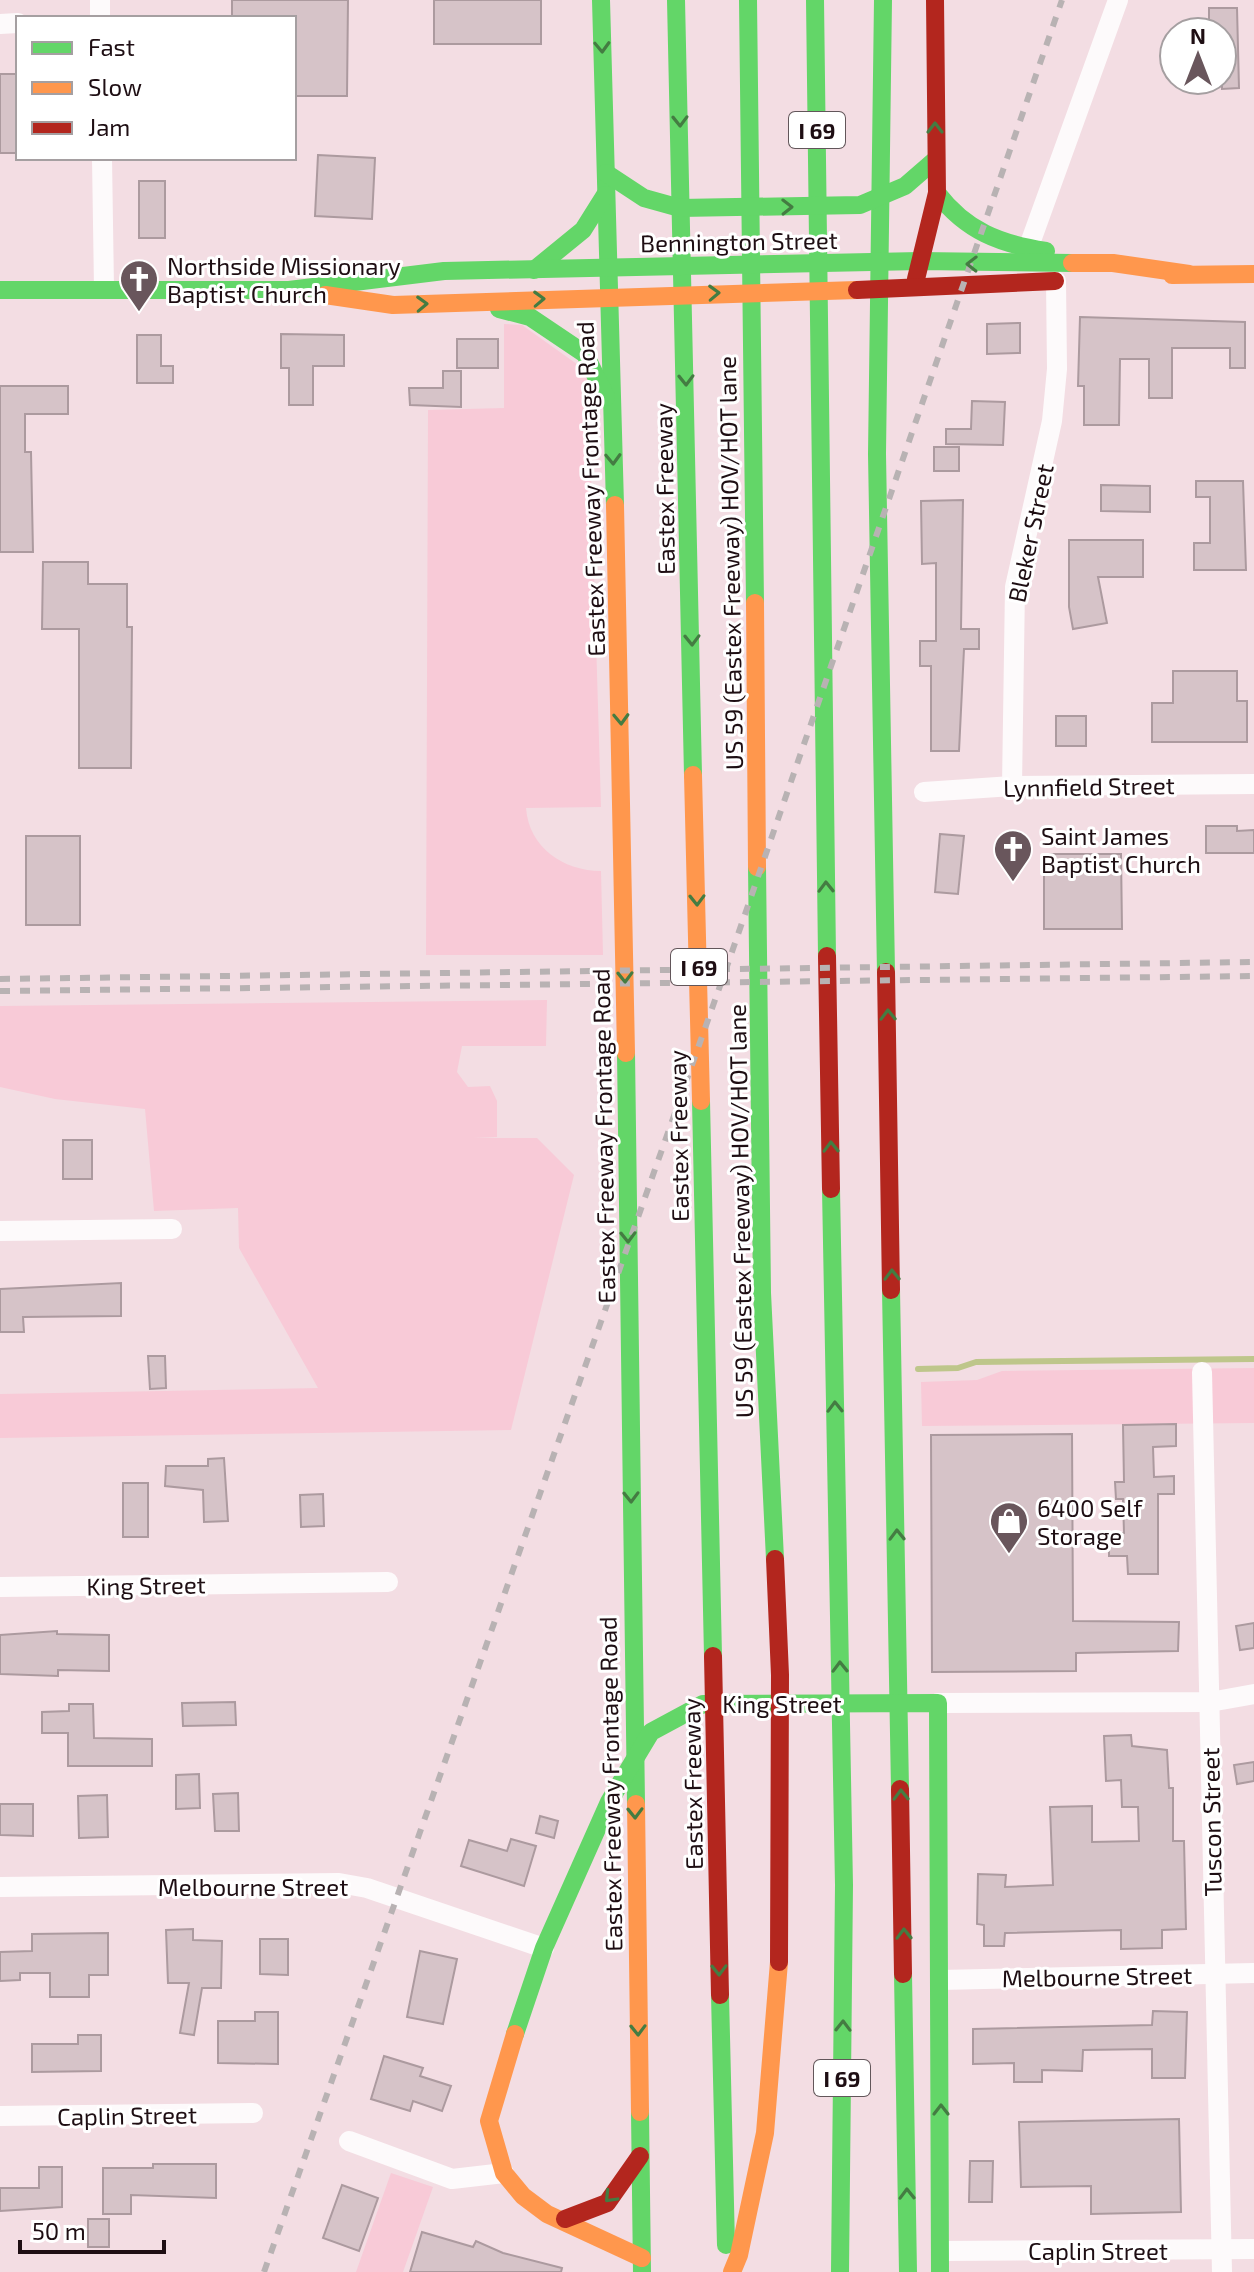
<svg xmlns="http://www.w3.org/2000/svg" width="1254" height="2272" font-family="'Exo 2',sans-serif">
  <rect width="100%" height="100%" fill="#f3dde3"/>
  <g fill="#f8cad7">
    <path d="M504 324 522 325 588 372 601 807 526 808C529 848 564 871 601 871L603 955H426L428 410 504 408Z"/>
    <path d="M547 1000 546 1046H462L457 1072 468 1087 490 1086 497 1101V1137L474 1138H537L574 1175 511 1430 0 1438V1394L318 1388 239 1248 238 1208 154 1211 145 1109 55 1099 0 1087V1006Z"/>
    <path d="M1254 1368V1423L922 1426 921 1382 977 1380 1002 1371Z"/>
    <path d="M391 2173 433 2187 403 2272H356Z"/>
  </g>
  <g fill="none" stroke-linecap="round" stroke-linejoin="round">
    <path stroke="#bec68b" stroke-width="6" d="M918 1369 958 1368 976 1362 1254 1359"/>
  </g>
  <g fill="#d6c3c8" stroke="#ac9a9f" stroke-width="2">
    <path d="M232 0H348L347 96H294V18H232Z"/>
    <rect x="434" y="0" width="107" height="44"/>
    <path d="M1209 8H1237L1239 88 1222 89V32H1209Z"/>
    <path d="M0 74H17L18 153H0Z"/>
    <path d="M318 155 375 158 372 219 315 216Z"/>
    <rect x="139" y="181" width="26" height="57"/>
    <path d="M1080 317 1245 322V368H1230V348H1172V398H1149V359H1120L1119 425H1084V386H1078Z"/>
    <path d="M1020 323V353L987 354V324Z"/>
    <path d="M281 334 344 335V366H313V405H289V368H281Z"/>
    <path d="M137 335H161V366H173V383H137Z"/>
    <rect x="457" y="339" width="41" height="29"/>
    <path d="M443 371H461V407L410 405 409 388H443Z"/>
    <path d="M0 386H68V414H25V452H31L33 552H0Z"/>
    <path d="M972 401 1005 402 1003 445 946 444V429H971Z"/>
    <rect x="934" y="447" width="25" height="24"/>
    <path d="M1196 481H1243L1246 570H1194V543H1210V497H1196Z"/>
    <path d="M1101 485 1150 486V512L1101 511Z"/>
    <path d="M963 500 961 629H979V649H964L959 751H931V666H920V641H936V563L922 564 921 501Z"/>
    <path d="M1069 540H1143V577H1098L1107 623 1073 629 1069 607Z"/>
    <path d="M43 562H88V584H127V627H132L131 768H79V629H42Z"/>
    <path d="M1173 671H1237V701H1247V742H1152V703H1173Z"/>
    <rect x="1056" y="716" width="30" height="30"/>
    <path d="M1206 826H1237V831L1254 830V853H1206Z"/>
    <path d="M940 834 964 836 958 894 935 892Z"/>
    <rect x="26" y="836" width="54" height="89"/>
    <path d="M1044 854H1121L1122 929H1044Z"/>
    <rect x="63" y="1140" width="29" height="39"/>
    <path d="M121 1283V1316L23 1317 24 1332H0V1289Z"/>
    <path d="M148 1356H165L166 1388 150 1389Z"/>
    <path d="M1176 1424V1446L1153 1447 1154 1477 1174 1476V1494H1158V1574H1128L1127 1556H1109V1533H1124L1123 1499H1116L1115 1482H1124L1123 1425Z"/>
    <path d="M1072 1434 1073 1621 1179 1622 1178 1651 1076 1653V1671L932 1672 931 1435Z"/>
    <path d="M224 1458 228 1521 204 1522 203 1490 165 1486 166 1466H208V1459Z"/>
    <rect x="123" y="1483" width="25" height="54"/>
    <path d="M323 1494 324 1526 301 1527 300 1495Z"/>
    <path d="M1254 1623V1648L1240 1650 1236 1626Z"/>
    <path d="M57 1631V1634L109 1635V1671L58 1670V1676L0 1674V1635Z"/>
    <path d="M235 1702 236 1725 183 1726 182 1703Z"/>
    <path d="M69 1704H93L94 1738 152 1739V1766H68V1733H42V1712L69 1711Z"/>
    <path d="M1131 1735 1132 1746 1167 1750 1169 1788H1173V1841H1184L1186 1929 1162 1930V1948L1121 1949V1930L1005 1933 1004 1946H984V1925L977 1924 978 1874 1006 1875 1005 1887 1053 1885 1050 1807 1092 1806V1842L1139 1841 1138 1807H1122L1121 1780 1106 1781 1104 1736Z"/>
    <path d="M1254 1762V1781L1237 1784 1234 1765Z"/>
    <path d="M199 1774 200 1808 176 1809V1775Z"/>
    <path d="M238 1793 239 1831H215L213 1794Z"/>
    <path d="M107 1795 108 1837 79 1838 78 1796Z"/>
    <path d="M0 1804H33V1836L0 1835Z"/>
    <path d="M540 1816 558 1821 554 1838 536 1833Z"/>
    <path d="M511 1839 536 1846 524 1886 461 1866 469 1840 507 1851Z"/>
    <path d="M193 1929V1940L222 1941 221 1988H202L194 2035 180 2033 189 1983H168L166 1930Z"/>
    <path d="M108 1933V1975H89V1997H50V1973H20V1980L0 1981V1952L32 1951V1934Z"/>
    <path d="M260 1939H288V1975L260 1974Z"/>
    <path d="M420 1951 457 1959 443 2024 407 2017Z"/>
    <path d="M1153 2011 1187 2012 1185 2078H1152V2049L1083 2050 1082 2071 1042 2070V2082H1014V2063L973 2064V2029L1152 2025Z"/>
    <path d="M255 2012H278V2064L218 2063V2021H255Z"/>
    <path d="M78 2035H101V2071L32 2072V2044H78Z"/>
    <path d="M384 2056 423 2068 420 2076 451 2086 442 2111 413 2101 410 2111 371 2099Z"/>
    <path d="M1179 2119 1181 2212 1091 2214V2186L1021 2187 1019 2122Z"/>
    <path d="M970 2161H993L992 2202H969Z"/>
    <path d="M153 2164H216V2198L131 2195V2214H103V2168H153Z"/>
    <path d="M39 2167H62V2207L0 2211V2188H39Z"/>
    <path d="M342 2185 378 2198 359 2251 323 2238Z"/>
    <rect x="88" y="2219" width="21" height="28"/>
    <path d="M422 2232 473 2247 476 2241 503 2253 562 2268 561 2272H410Z"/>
  </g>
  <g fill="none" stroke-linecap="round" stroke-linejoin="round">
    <g stroke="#fdfafb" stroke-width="20">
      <path d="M100 0V18"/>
      <path d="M0 24 18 23"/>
      <path d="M102 158 104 288"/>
      <path d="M1024 260 1118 0"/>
      <path d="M1012 786 1015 587 1052 421 1057 369 1056 281"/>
      <path d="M924 792 1012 786 1254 784"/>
      <path d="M0 1231 172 1229"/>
      <path d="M1202 1372 1222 2272"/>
      <path d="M0 1587 388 1582"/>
      <path d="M938 1703 1210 1702 1254 1694"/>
      <path d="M0 1887 339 1883 367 1888 544 1948"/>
      <path d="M940 1980 1254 1973"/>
      <path d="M0 2116 253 2113"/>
      <path d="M349 2141 452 2179 504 2173"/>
      <path d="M942 2251 1254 2249"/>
    </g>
    <g stroke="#63d668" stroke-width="18">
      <path d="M601 0 615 505"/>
      <path d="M676 0 693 775"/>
      <path d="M748 0 755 603"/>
      <path d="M815 0 827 956"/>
      <path d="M883 0 877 454 886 972"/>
      <path d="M606 173 644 198 680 208 860 205 905 186 935 160"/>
      <path d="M937 193C966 231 1000 244 1046 251"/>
      <path d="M534 270 583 230 605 195"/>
      <path d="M0 290H289L444 271 920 261 1072 263"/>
      <path d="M499 309 530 317 585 354 606 397"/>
      <path d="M757 867 762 1293 775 1559"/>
      <path d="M626 1053 636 1804"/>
      <path d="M701 1101 713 1656"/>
      <path d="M831 1189 844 1885 840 2272"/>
      <path d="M891 1290 900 1789"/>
      <path d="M903 1974 908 2272"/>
      <path d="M720 1995 726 2245"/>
      <path d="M515 2034 544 1948 609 1802 651 1732 703 1704 938 1703 940 2272"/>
      <path d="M640 2112 642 2272"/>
    </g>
    <g stroke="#ff974d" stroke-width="18">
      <path d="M1072 263H1113L1189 274"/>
      <path d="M1172 275 1254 274"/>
      <path d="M325 295 393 305 857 290"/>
      <path d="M615 505 626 1053"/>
      <path d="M755 603 757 867"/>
      <path d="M693 775 701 1101"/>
      <path d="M636 1804 640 2112"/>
      <path d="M515 2034 489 2121 504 2173 523 2196 547 2214 642 2258"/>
      <path d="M732 2272 739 2255 765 2133 779 1962"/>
    </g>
    <g stroke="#b3261e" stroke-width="18">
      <path d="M916 279 937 193 935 0"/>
      <path d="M857 290 1055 281"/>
      <path d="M827 956 831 1189"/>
      <path d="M886 972 891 1290"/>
      <path d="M775 1559 780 1675 779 1962"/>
      <path d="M713 1656 720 1995"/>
      <path d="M900 1789 903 1974"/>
      <path d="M565 2219 607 2203 640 2156"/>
    </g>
    <g stroke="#b8b2b3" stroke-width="6" stroke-dasharray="10 10" stroke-linecap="butt">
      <path d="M0 979 1254 962"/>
      <path d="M0 991 1254 976"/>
      <path d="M264 2272 726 969 1062 0"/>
    </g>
  </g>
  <defs><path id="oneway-chevron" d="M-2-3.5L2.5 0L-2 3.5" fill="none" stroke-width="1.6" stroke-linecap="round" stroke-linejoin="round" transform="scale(2)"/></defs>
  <g stroke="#447c42">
    <use href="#oneway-chevron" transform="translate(602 47) rotate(88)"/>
    <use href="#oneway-chevron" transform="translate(680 121) rotate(89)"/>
    <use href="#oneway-chevron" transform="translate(935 128) rotate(-90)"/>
    <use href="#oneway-chevron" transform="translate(787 207) rotate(-1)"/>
    <use href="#oneway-chevron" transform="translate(972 264) rotate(-179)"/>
    <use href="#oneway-chevron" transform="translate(714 293) rotate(-2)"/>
    <use href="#oneway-chevron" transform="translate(539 299) rotate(-2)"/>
    <use href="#oneway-chevron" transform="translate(422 304) rotate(-2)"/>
    <use href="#oneway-chevron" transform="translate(686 380) rotate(89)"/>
    <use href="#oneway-chevron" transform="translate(613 459) rotate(88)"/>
    <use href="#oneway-chevron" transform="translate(692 640) rotate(89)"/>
    <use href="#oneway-chevron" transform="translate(621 719) rotate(88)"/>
    <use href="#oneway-chevron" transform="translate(826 887) rotate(-91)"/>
    <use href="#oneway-chevron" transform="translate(697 900) rotate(89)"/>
    <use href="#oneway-chevron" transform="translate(625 977) rotate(89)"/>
    <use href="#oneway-chevron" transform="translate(888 1015) rotate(-91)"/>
    <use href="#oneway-chevron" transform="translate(831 1147) rotate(-91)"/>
    <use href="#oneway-chevron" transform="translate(628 1237) rotate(89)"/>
    <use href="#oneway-chevron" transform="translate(892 1275) rotate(-91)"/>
    <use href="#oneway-chevron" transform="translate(835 1407) rotate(-91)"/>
    <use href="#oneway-chevron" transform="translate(631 1497) rotate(89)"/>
    <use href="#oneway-chevron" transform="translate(897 1535) rotate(-91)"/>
    <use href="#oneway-chevron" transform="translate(840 1667) rotate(-91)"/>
    <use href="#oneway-chevron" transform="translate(901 1795) rotate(-91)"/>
    <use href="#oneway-chevron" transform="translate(635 1813) rotate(89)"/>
    <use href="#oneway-chevron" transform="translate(904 1934) rotate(-91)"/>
    <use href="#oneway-chevron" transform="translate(719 1970) rotate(89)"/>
    <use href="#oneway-chevron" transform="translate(843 2026) rotate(-89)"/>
    <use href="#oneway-chevron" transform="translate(638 2030) rotate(89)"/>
    <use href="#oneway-chevron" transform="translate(941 2110) rotate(-90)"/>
    <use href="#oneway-chevron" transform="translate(907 2194) rotate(-91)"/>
    <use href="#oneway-chevron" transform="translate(610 2197) rotate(134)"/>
  </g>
  <defs>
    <g id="church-pin" transform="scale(2)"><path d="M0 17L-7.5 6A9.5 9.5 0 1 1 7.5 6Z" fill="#69565c" stroke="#fff"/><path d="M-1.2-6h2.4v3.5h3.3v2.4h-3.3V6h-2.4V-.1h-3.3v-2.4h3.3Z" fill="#fff"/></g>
    <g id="shop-pin" transform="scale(2)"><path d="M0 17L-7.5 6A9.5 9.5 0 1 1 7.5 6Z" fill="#69565c" stroke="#fff"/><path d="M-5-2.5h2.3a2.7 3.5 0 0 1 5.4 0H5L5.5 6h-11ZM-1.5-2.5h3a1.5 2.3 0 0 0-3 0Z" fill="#fff"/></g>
  </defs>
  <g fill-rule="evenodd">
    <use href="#church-pin" x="139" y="279"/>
    <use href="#church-pin" x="1013" y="849"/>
    <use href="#shop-pin" x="1009" y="1521"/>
  </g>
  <g text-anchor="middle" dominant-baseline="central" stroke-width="6" stroke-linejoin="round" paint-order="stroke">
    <g fill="#fff" stroke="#62565a" stroke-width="2">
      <rect x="789" y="112" width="56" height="36" rx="6"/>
      <rect x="671" y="949" width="56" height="36" rx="6"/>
      <rect x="814" y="2060" width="56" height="36" rx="6"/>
    </g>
    <g font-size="22" font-weight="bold" fill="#1e0e13">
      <text x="817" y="130">I 69</text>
      <text x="699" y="967">I 69</text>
      <text x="842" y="2078">I 69</text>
    </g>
    <g font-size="24" fill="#1e0e13" stroke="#fff">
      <text transform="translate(739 241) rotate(-1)">Bennington Street</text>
      <text transform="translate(590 489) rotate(-92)">Eastex Freeway Frontage Road</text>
      <text transform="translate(664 489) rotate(-91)">Eastex Freeway</text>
      <text transform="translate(1030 533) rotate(-78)">Bleker Street</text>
      <text transform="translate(730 563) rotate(-91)">US 59 (Eastex Freeway) HOV/HOT lane</text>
      <text transform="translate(1089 786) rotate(-1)">Lynnfield Street</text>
      <text transform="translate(603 1136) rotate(-91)">Eastex Freeway Frontage Road</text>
      <text transform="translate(678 1136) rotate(-91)">Eastex Freeway</text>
      <text transform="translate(740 1211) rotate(-91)">US 59 (Eastex Freeway) HOV/HOT lane</text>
      <text transform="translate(146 1585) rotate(-1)">King Street</text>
      <text x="782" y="1703">King Street</text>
      <text transform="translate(610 1784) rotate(-91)">Eastex Freeway Frontage Road</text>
      <text transform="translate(692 1784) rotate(-91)">Eastex Freeway</text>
      <text transform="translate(1211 1822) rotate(-91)">Tuscon Street</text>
      <text x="253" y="1886">Melbourne Street</text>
      <text transform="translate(1097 1976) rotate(-1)">Melbourne Street</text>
      <text transform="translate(127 2115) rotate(-1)">Caplin Street</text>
      <text x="1098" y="2250">Caplin Street</text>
    </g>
    <g font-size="24" fill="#1e0e13" stroke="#fff" text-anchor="start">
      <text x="167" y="265">Northside Missionary<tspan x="167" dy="28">Baptist Church</tspan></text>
      <text x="1041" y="835">Saint James<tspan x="1041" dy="28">Baptist Church</tspan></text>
      <text x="1037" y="1507">6400 Self<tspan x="1037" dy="28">Storage</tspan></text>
    </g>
  </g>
  <rect x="16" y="16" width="280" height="144" fill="#ffffff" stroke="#a59fa1" stroke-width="2"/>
  <rect x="32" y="42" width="40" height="12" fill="#63d668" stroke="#a59fa1" stroke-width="2"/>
  <text x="88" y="56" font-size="24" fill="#1e0e13">Fast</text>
  <rect x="32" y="82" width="40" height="12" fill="#ff974d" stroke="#a59fa1" stroke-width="2"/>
  <text x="88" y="96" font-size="24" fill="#1e0e13">Slow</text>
  <rect x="32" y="122" width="40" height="12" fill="#b3261e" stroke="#a59fa1" stroke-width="2"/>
  <text x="88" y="136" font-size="24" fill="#1e0e13">Jam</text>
  <g transform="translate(1198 56)"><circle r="38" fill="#ffffff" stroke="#a59fa1" stroke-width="2"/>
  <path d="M0-6L14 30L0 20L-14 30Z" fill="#69565c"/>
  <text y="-12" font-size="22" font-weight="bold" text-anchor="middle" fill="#1e0e13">N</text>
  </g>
  <path d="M20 2240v12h144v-12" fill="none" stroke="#1e0e13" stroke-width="4"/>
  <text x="32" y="2240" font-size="24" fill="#1e0e13" stroke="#ffffff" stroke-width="6" paint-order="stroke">50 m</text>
</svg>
